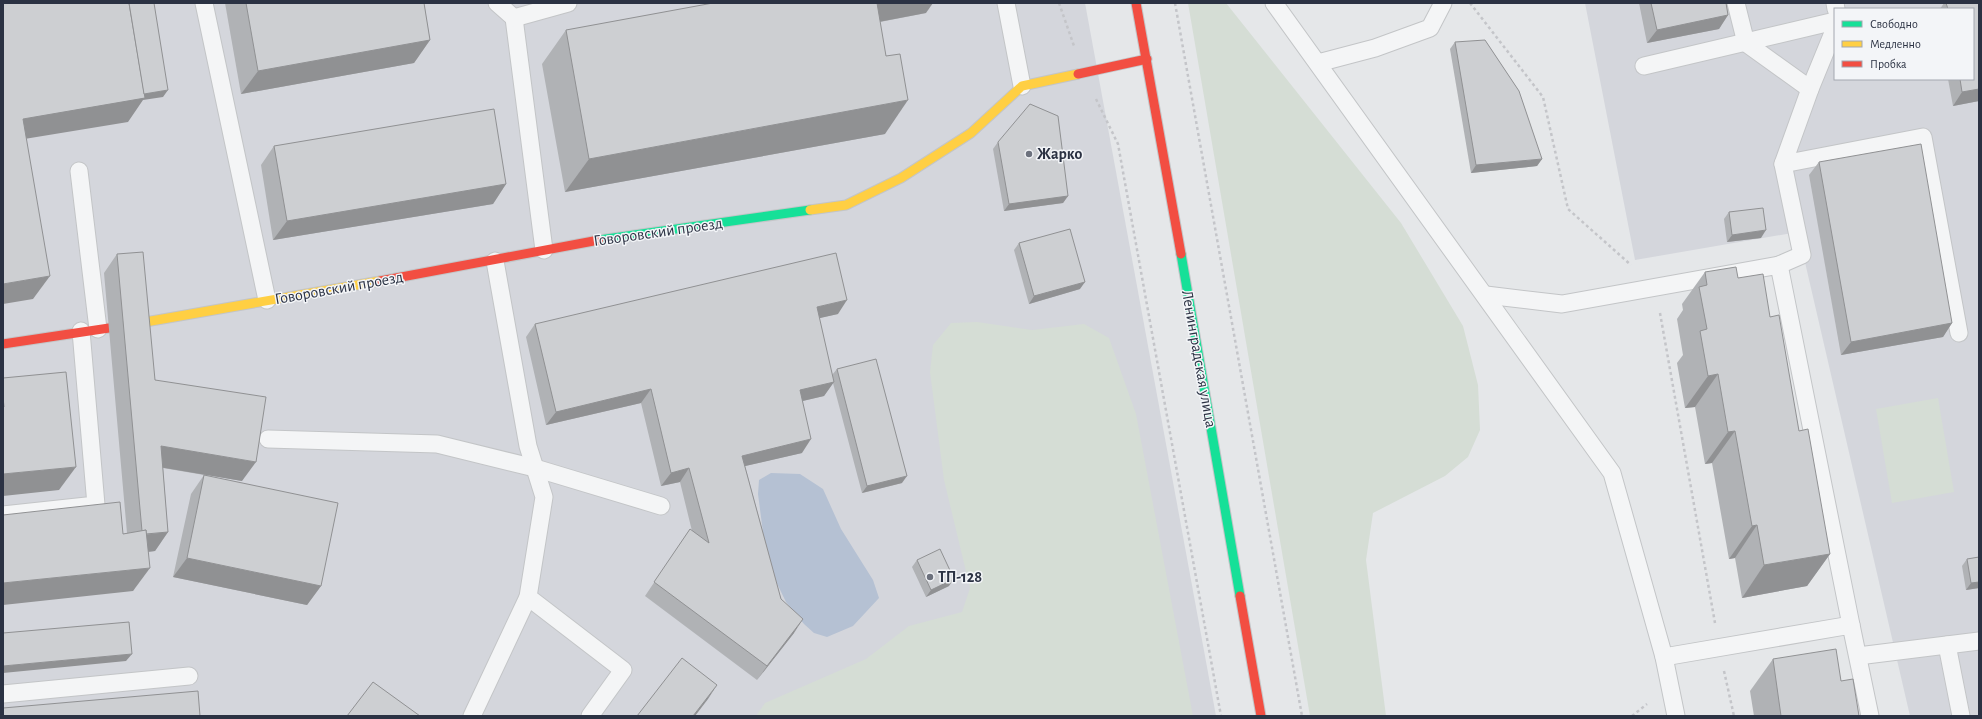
<svg xmlns="http://www.w3.org/2000/svg" width="1982" height="719" font-family="'Alegreya Sans',sans-serif">
  <rect width="100%" height="100%" fill="#e5e7e9"/>
  <g fill="#d4d6dc" fill-rule="evenodd">
    <path d="M3 3H1085L1216 716H3Z"/>
    <path d="M1585 3H1979V716H1910L1798 232 1635 260ZM1835 9H1973V79H1835Z"/>
  </g>
  <g fill="#d5ddd5">
    <path d="M1188 3H1226L1401 223 1463 326 1478 385 1480 430 1468 457 1445 476 1373 513 1366 560 1386 716H1310Z"/>
    <path d="M977 322 1032 330 1084 324 1109 338 1136 414 1193 716H756L765 703 866 659 909 626 962 612 970 588 944 480 930 372 933 345 951 323Z"/>
    <path d="M1938 398 1954 492 1892 503 1876 409Z"/>
  </g>
  <path fill="#b5c1d3" d="M771 473 800 474 823 489 841 529 873 580 879 598 853 626 827 637 814 633 804 624 786 602 767 563 758 494 759 480Z"/>
  <g fill="none" stroke-linecap="round" stroke-linejoin="round">
    <g stroke="#c3c5c7" stroke-width="19">
      <g id="lane">
        <path d="M204 3 267 300"/>
        <path d="M497 3 514 18 544 250"/>
        <path d="M1006 3 1022 86"/>
        <path d="M1274 3 1612 473 1664 657 1676 716"/>
        <path d="M1736 3 1746 43 1810 89"/>
        <path d="M1835 3 1836 9"/>
        <path d="M514 18 568 3"/>
        <path d="M1835 28 1810 89 1783 164 1923 137 1959 333"/>
        <path d="M1318 63 1375 48 1430 28 1443 3"/>
        <path d="M1644 66 1835 21"/>
        <path d="M79 171 98 329"/>
        <path d="M495 261 528 446 544 497 528 597 623 670 590 716"/>
        <path d="M1779 265 1802 255 1783 164"/>
        <path d="M1486 295 1562 304 1779 265 1851 625"/>
        <path d="M268 439 437 444 535 468 661 506"/>
        <path d="M3 515 96 505 81 331"/>
        <path d="M1947 645 1961 716"/>
        <path d="M1858 656 1979 641"/>
        <path d="M1664 657 1851 625 1870 716"/>
        <path d="M3 694 189 676"/>
        <path d="M472 716 528 597"/>
      </g>
    </g>
    <g stroke="#c3c5c7" stroke-width="11">
      <g id="fast">
        <path d="M599 240 810 210"/>
        <path d="M1181 254 1240 596"/>
      </g>
    </g>
    <g stroke="#c3c5c7" stroke-width="11">
      <g id="slow">
        <path d="M810 210 846 205 901 178 971 133 1022 86 1078 74"/>
        <path d="M134 324 380 281"/>
      </g>
    </g>
    <g stroke="#c3c5c7" stroke-width="11">
      <g id="jam">
        <path d="M1136 3 1181 254"/>
        <path d="M1078 74 1147 59"/>
        <path d="M380 281 599 240"/>
        <path d="M3 344 109 328"/>
        <path d="M1240 596 1261 716"/>
      </g>
    </g>
    <g stroke="#c4c5c9" stroke-width="2.5" stroke-dasharray="3 3" stroke-linecap="butt">
      <path d="M1059 3 1074 46"/>
      <path d="M1175 3 1302 716"/>
      <path d="M1470 3 1543 97 1568 209 1631 265"/>
      <path d="M1096 99 1118 144 1221 716"/>
      <path d="M1660 313 1715 623"/>
      <path d="M1724 671 1734 716"/>
      <path d="M1632 716 1647 704"/>
    </g>
    <use href="#lane" stroke="#f4f5f6" stroke-width="17"/>
    <use href="#fast" stroke="#16e098" stroke-width="9"/>
    <use href="#slow" stroke="#ffcf43" stroke-width="9"/>
    <use href="#jam" stroke="#f24e42" stroke-width="9"/>
  </g>
  <g fill="#b0b2b5">
    <path d="M225 3H424L430 40 414 63 241 94Z"/>
    <path d="M1639 3H1726L1728 15 1719 29 1647 43Z"/>
    <path d="M1944 3H1979V101L1953 106 1948 79H1973V9H1940Z"/>
    <path d="M926 13 880 22 885 134 565 192 542 64 566 30Z"/>
    <path d="M1455 42 1542 159 1537 166 1471 173 1450 49Z"/>
    <path d="M998 142 1068 196 1063 203 1004 211 993 149Z"/>
    <path d="M274 146 506 184 493 204 273 240 261 165Z"/>
    <path d="M1819 162 1952 323 1943 337 1841 355 1809 175Z"/>
    <path d="M1729 212 1761 238 1727 242 1724 219Z"/>
    <path d="M1019 243 1080 289 1029 304 1014 250Z"/>
    <path d="M117 254 155 380 242 481 208 475 321 586 307 605 173 577 191 494 204 475 163 468 168 532 155 551 148 552 133 591 123 534 127 533 104 273Z"/>
    <path d="M1705 272 1738 278 1770 317 1830 554 1807 586 1742 598 1735 558 1729 559 1712 463 1705 464 1695 407 1685 408 1677 363 1683 355 1677 319 1683 310 1682 304Z"/>
    <path d="M838 314 819 318 832 375 837 369 902 483 862 493 833 383 824 396 802 401V453L745 466 781 599 794 633 757 680 645 596 690 529 692 531 680 482 661 486 641 403 546 425 526 337 535 324Z"/>
    <path d="M1979 557V588L1966 590 1962 566 1967 559Z"/>
    <path d="M917 560 949 586 926 597 912 567Z"/>
    <path d="M1773 659 1841 681 1859 716H1754L1750 691Z"/>
  </g>
  <g fill="#909193">
    <path d="M869 3H933L926 13 852 27Z"/>
    <path d="M1728 15 1719 29 1647 43 1657 30Z"/>
    <path d="M430 40 414 63 241 94 258 71Z"/>
    <path d="M1979 89V101L1953 106 1962 92Z"/>
    <path d="M168 90 163 97 143 100 128 122 6 142 23 119 130 96Z"/>
    <path d="M908 100 885 134 565 192 589 159Z"/>
    <path d="M1542 159 1537 166 1471 173 1476 165Z"/>
    <path d="M506 184 493 204 273 240 287 221Z"/>
    <path d="M1068 196 1063 203 1004 211 1009 204Z"/>
    <path d="M1766 230 1761 238 1727 242 1732 235Z"/>
    <path d="M50 276 33 299 3 304V284Z"/>
    <path d="M1085 282 1080 289 1029 304 1034 296Z"/>
    <path d="M847 300 838 314 807 321 817 307Z"/>
    <path d="M1952 323 1943 337 1841 355 1851 342Z"/>
    <path d="M1718 374 1695 407 1685 408 1708 376Z"/>
    <path d="M834 382 824 396 790 404 800 390Z"/>
    <path d="M651 389 641 403 546 425 556 412Z"/>
    <path d="M1735 431 1712 463 1705 464 1728 432Z"/>
    <path d="M811 439 802 453 732 469 742 456Z"/>
    <path d="M161 446 256 462 242 481 147 465Z"/>
    <path d="M76 467 59 490 3 496V474Z"/>
    <path d="M689 468 680 482 661 486 671 473Z"/>
    <path d="M907 476 902 483 862 493 867 486Z"/>
    <path d="M1757 525 1735 558 1729 559 1752 526Z"/>
    <path d="M168 532 155 551 129 554 143 535Z"/>
    <path d="M1830 554 1807 586 1742 598 1764 565Z"/>
    <path d="M187 558 321 586 307 605 173 577Z"/>
    <path d="M150 568 133 591 3 605V583Z"/>
    <path d="M954 579 949 586 926 597 931 590Z"/>
    <path d="M1979 582V588L1966 590 1971 583Z"/>
    <path d="M803 619 794 633 757 680 767 666Z"/>
    <path d="M132 654 126 661 3 673V666Z"/>
    <path d="M717 685 708 699 695 716H693Z"/>
  </g>
  <g fill="#cdcfd2" stroke="#909193">
    <path d="M3 3H129L145 98 23 119 50 276 3 284Z"/>
    <path d="M129 3H154L168 90 144 94Z"/>
    <path d="M246 3H424L430 40 258 71Z"/>
    <path d="M713 3H877L886 56 900 54 908 100 589 159 566 30Z"/>
    <path d="M1651 3H1726L1728 15 1657 30Z"/>
    <path d="M1946 3H1979V89L1962 92 1960 79H1973V9H1948Z"/>
    <path d="M1485 40 1519 91 1542 159 1476 165 1455 42Z"/>
    <path d="M1030 104 1058 116 1068 196 1009 204 998 142Z"/>
    <path d="M494 109 506 184 287 221 274 146Z"/>
    <path d="M1921 144 1952 323 1851 342 1819 162Z"/>
    <path d="M1763 208 1766 230 1732 235 1729 212Z"/>
    <path d="M1070 229 1085 282 1034 296 1019 243Z"/>
    <path d="M143 252 155 380 266 397 256 462 161 446 168 532 146 534V530L142 531 117 254Z"/>
    <path d="M836 253 847 300 817 307 834 382 800 390 811 439 742 456 781 599 803 619 767 666 654 582 690 529 709 543 689 468 671 473 651 389 556 412 535 324Z"/>
    <path d="M1736 267 1738 278 1763 274 1770 317 1779 315 1799 431 1808 429 1830 554 1764 565 1757 525 1752 526 1735 431 1728 432 1718 374 1708 376 1700 331 1707 329 1699 287 1707 285 1705 272Z"/>
    <path d="M876 359 907 476 867 486 837 369Z"/>
    <path d="M66 372 76 467 3 474V407H4L3 397V378Z"/>
    <path d="M204 475 338 503 321 586 187 558Z"/>
    <path d="M120 502 123 534 146 530 150 568 3 583V515Z"/>
    <path d="M940 549 954 579 931 590 917 560Z"/>
    <path d="M1979 557V582L1971 583 1967 559Z"/>
    <path d="M129 622 132 654 3 666V633Z"/>
    <path d="M1836 649 1841 681 1853 679 1859 716H1781L1773 659Z"/>
    <path d="M682 658 717 685 693 716H637Z"/>
    <path d="M373 682 420 716H347Z"/>
    <path d="M198 691 200 716H3V708Z"/>
  </g>
  <g fill="#6c717d" stroke="#f3f5f8" stroke-width="1.5">
    <circle cx="1029" cy="154" r="4"/>
    <circle cx="930" cy="577" r="4"/>
  </g>
  <g text-anchor="middle" dominant-baseline="central" stroke-width="3" stroke-linejoin="round" paint-order="stroke">
    <g font-size="16" font-weight="bold" fill="#2b3243" stroke="#f3f5f8" text-anchor="start">
      <text x="1037" y="154">Жарко</text>
      <text x="938" y="577">ТП-128</text>
    </g>
    <g font-size="16" fill="#2b3243" stroke="#f3f5f8">
      <text transform="translate(658 232) rotate(-8)">Говоровский проезд</text>
      <text transform="translate(339 288) rotate(-10)">Говоровский проезд</text>
      <text transform="translate(1199 359) rotate(80)">Ленинградская улица</text>
    </g>
  </g>
  <rect width="1982" height="719" fill="none" stroke="#2b3243" stroke-width="8"/>
  <rect x="1834" y="8" width="140" height="72" fill="#f3f5f8" stroke="#a3a7b0"/>
  <rect x="1842" y="21" width="20" height="6" fill="#16e098" stroke="#a3a7b0"/>
  <text x="1870" y="28" font-size="12" fill="#2b3243">Свободно</text>
  <rect x="1842" y="41" width="20" height="6" fill="#ffcf43" stroke="#a3a7b0"/>
  <text x="1870" y="48" font-size="12" fill="#2b3243">Медленно</text>
  <rect x="1842" y="61" width="20" height="6" fill="#f24e42" stroke="#a3a7b0"/>
  <text x="1870" y="68" font-size="12" fill="#2b3243">Пробка</text>
</svg>
